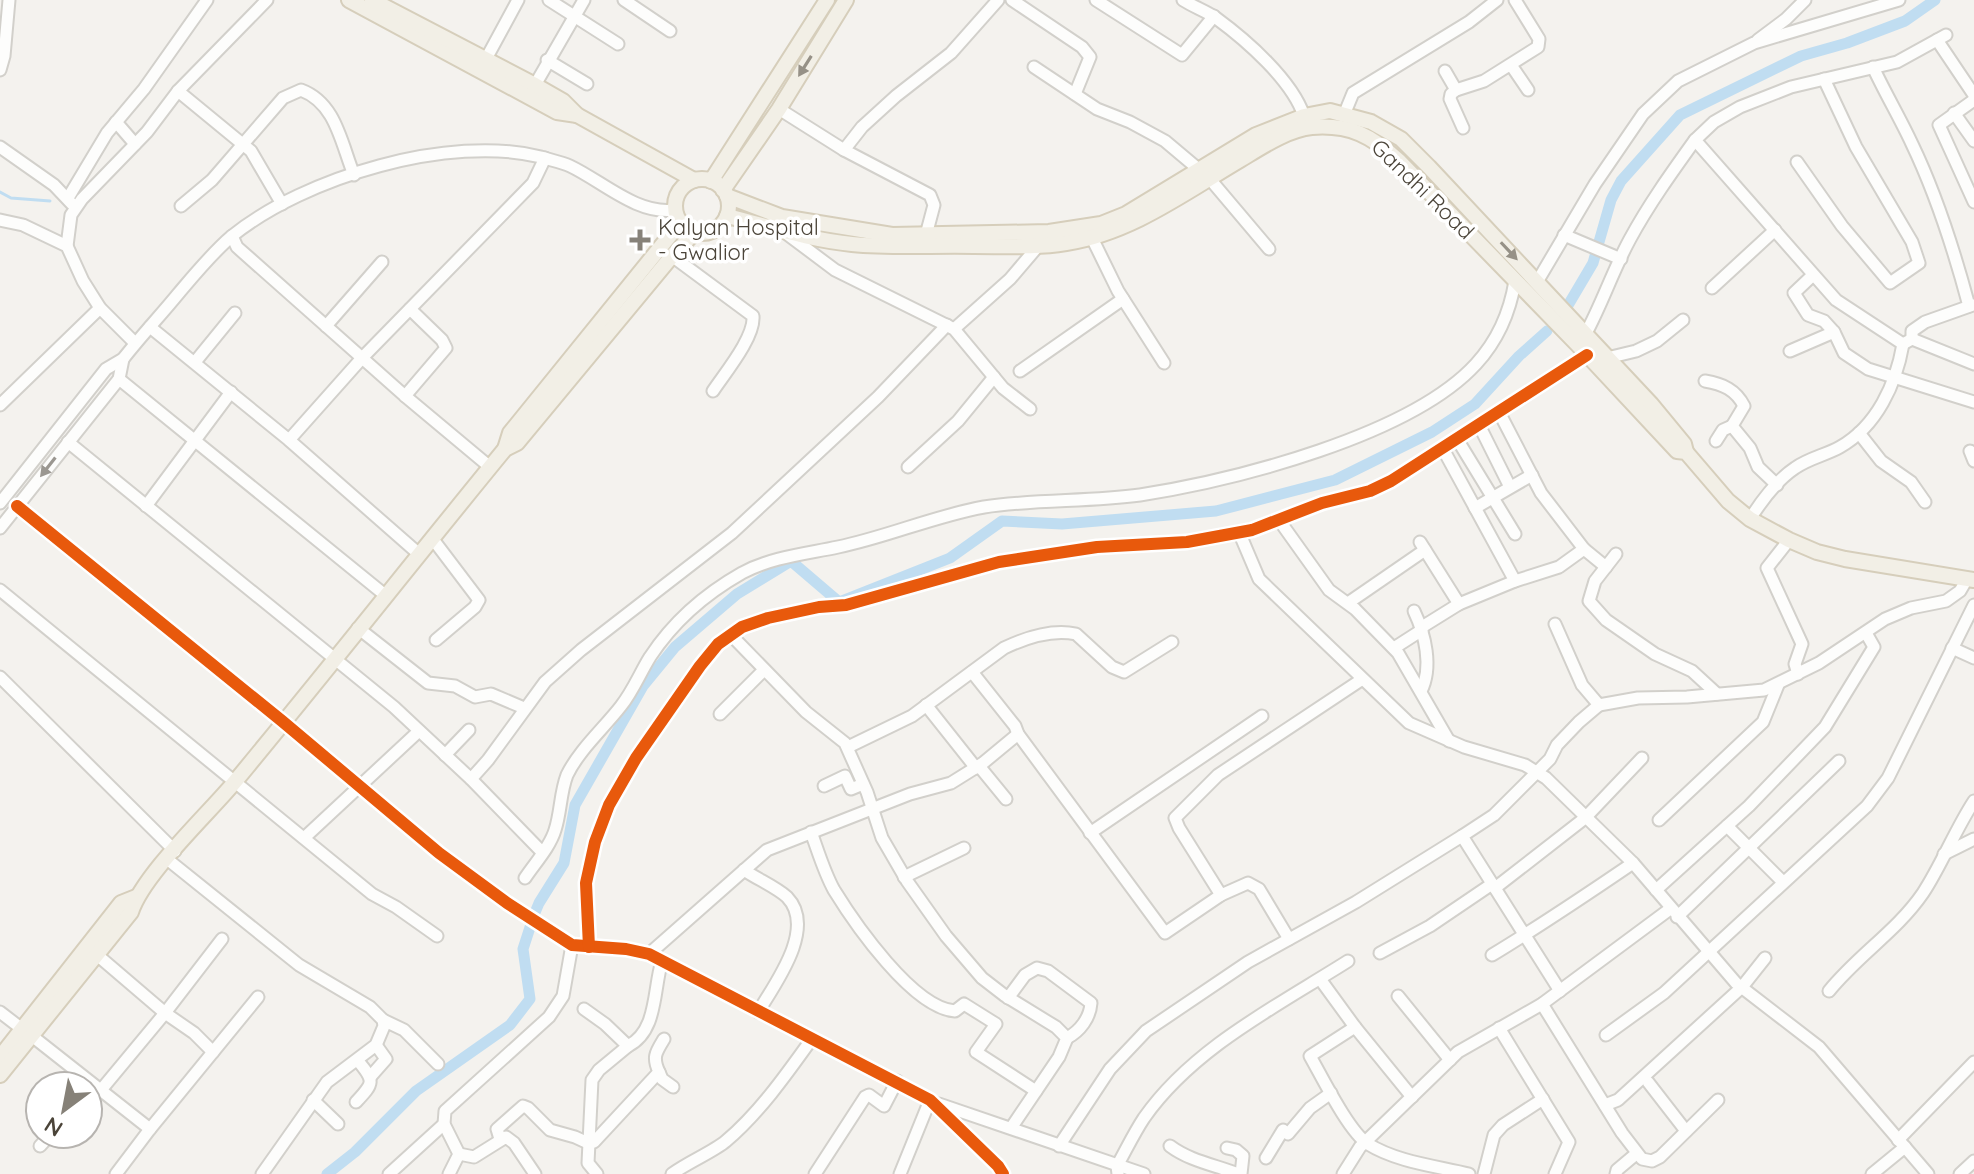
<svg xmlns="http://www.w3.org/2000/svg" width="1974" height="1174" font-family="Quicksand,sans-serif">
  <rect width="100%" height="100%" fill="#f4f2ee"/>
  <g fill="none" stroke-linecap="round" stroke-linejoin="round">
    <path stroke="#c0ddf1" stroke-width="3" d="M0 192 11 198 50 201"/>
    <g stroke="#c0ddf1" stroke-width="11">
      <path d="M1567 307 1593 263 1611 200 1621 181 1680 115 1801 56 1847 43 1905 21 1935 0"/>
      <path d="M327 1174 355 1152 416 1091 510 1025 530 999 523 949 534 915 539 903 564 863 575 805 643 686 675 647 737 594 791 561 839 602 950 558 1002 521 1062 524 1216 511 1335 480 1432 432 1475 404 1519 356 1547 331"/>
    </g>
    <g stroke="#d2d0cb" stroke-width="15">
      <g id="minor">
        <path d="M549 0 618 44"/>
        <path d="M624 0 670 31"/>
        <path d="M1012 0 1082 47 1090 57 1075 94"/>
        <path d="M1096 0 1182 55 1214 16"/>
        <path d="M1183 0C1194 7 1206 11 1216 18 1246 40 1292 80 1304 116"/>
        <path d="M1758 40 1786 19 1805 0"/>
        <path d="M1937 40 1974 95"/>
        <path d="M486 59 518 0"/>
        <path d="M547 60 587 84"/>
        <path d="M1511 65 1528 90"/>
        <path d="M1034 67 1097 109 1130 122 1165 141 1209 178 1269 249"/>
        <path d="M1873 67C1885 93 1900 118 1912 144 1937 196 1954 250 1969 306"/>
        <path d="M0 70 4 56 9 0"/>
        <path d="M1445 71 1456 90"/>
        <path d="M535 85 584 0"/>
        <path d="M178 91 251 151 282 204"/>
        <path d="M1974 100 1939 125 1974 202"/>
        <path d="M779 109 844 150 930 195 934 205 926 235"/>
        <path d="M1954 113 1974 141"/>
        <path d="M1344 115 1353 93 1469 22 1497 0"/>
        <path d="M116 122 135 144"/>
        <path d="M1463 128 1450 99 1451 94 1456 90 1484 81 1538 47 1539 39 1515 0"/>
        <path d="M0 147 54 185 72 204"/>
        <path d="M844 150 862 127 896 96 951 53 998 0"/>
        <path d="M1797 162 1842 226 1890 283 1919 263 1912 242 1856 147 1824 79"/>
        <path d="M68 198 107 133 144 89 207 0"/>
        <path d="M181 206 212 180 283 98 301 90C336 103 341 143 354 175"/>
        <path d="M0 220 23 225 67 246 83 281 100 308 135 343"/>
        <path d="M787 234 835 270 954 329 1003 388 1030 409"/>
        <path d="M1564 235 1621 259"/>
        <path d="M232 236 237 247 405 396 490 467"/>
        <path d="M1092 238 1118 291 1164 363"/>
        <path d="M67 246 71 215 82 199 147 132 178 91 267 0"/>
        <path d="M672 256 753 316C755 337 725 373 713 391"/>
        <path d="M1813 275 1794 293 1808 315 1824 321 1834 332"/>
        <path d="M1537 282 1595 184 1643 114 1678 81 1754 43 1899 0"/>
        <path d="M1712 288 1775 230"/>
        <path d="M326 326 382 262"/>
        <path d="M150 327 289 440 419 554"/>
        <path d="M954 329 1010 279 1039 245"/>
        <path d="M1585 335C1602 304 1613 270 1630 239 1649 204 1672 172 1695 140"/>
        <path d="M1912 339V331L1925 322 1973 305"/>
        <path d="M1903 344 1912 339 1974 364"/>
        <path d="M1790 351 1834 332 1844 353 1868 369 1974 402"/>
        <path d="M1607 358 1636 351 1657 341 1683 320"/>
        <path d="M195 362 235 313"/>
        <path d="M1020 371 1123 299"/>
        <path d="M119 379 385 595"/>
        <path d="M1705 381C1723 384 1736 390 1744 406L1732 426 1750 448 1758 467 1777 485"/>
        <path d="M405 396 446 348 442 340 410 309"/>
        <path d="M0 405 100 308"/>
        <path d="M1479 425 1510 487"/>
        <path d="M1859 433 1881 461 1911 482 1925 502"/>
        <path d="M1457 439 1515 534"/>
        <path d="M289 440 362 358 533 183 545 158"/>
        <path d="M1716 441 1723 430 1732 426"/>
        <path d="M68 442 394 707 471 779 542 852"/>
        <path d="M1443 449 1515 581"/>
        <path d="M1970 451 1974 461"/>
        <path d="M908 467 958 421 994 377"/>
        <path d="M0 503 106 369 123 359C141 336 160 316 178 294 195 274 212 253 232 236 305 177 450 134 541 157 550 160 561 162 570 166 602 181 637 215 674 210"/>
        <path d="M17 506 282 721 439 853 507 903 572 945 626 949 649 954 930 1100 998 1166 1003 1174"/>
        <path d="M146 506 231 392"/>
        <path d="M1475 508 1532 475"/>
        <path d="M1750 519C1762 500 1777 480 1795 468 1809 458 1826 455 1840 447 1877 426 1896 384 1903 344L1836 300 1695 140 1714 122 1740 107 1791 87 1897 62 1946 35"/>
        <path d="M1279 520 1329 590 1355 609 1398 653 1449 741"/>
        <path d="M0 528 119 379 123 359"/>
        <path d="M1239 532 1259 579 1409 723 1464 747 1525 765 1546 778 1633 863 1736 983 1819 1047 1928 1174"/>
        <path d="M432 538 479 600 475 607 436 640"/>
        <path d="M1789 540 1767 568 1802 644 1795 664 1798 674"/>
        <path d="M1420 542 1459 604 1422 627"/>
        <path d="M1584 549 1606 567"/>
        <path d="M1616 554 1595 581 1589 601 1606 620 1655 654 1692 671 1717 694"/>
        <path d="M0 590 372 894 396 907 437 936"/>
        <path d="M1348 603 1425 550"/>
        <path d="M1459 604 1515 581 1559 567 1584 549 1541 493 1499 412"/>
        <path d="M1414 611C1425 634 1433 667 1421 691"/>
        <path d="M1555 624 1582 685 1599 705 1638 698 1687 697 1764 690 1819 663 1885 619 1911 608 1946 601 1960 591 1967 579"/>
        <path d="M358 628 428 683 455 686 475 697 491 694 524 708"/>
        <path d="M731 635 806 712 845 743 867 792 882 838 907 881 946 936 982 978 1004 995 1056 1027 1067 1038 1059 1057 1011 1128"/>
        <path d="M1394 648 1422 630"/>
        <path d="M1952 648 1974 658"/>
        <path d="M972 672 1015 726 1018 734 1165 933 1221 895 1248 883 1259 889 1289 939"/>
        <path d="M0 677 175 851"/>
        <path d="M926 705 976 768"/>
        <path d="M720 714 764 670"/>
        <path d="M848 747 912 716 1004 648C1025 638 1053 629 1076 634L1112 667 1124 672 1172 642"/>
        <path d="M445 755 469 730"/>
        <path d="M979 766 1006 799"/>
        <path d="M471 779 488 760 545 682 581 650 732 533 878 397 947 325"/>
        <path d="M824 786 845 776 851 789 863 784"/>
        <path d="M1659 820 1763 722 1778 685"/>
        <path d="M1727 826 1783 882"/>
        <path d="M811 832C818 851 824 872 834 890 855 924 913 1008 955 1011L964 1004 996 1024 976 1052 1036 1091"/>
        <path d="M1090 833 1262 716"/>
        <path d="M304 838 419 731"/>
        <path d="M1944 854 1974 839"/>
        <path d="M167 859 299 965 370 1007 383 1020 384 1026 376 1045 327 1082 262 1174"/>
        <path d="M744 870C757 879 776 887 787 897 817 928 775 984 758 1012"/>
        <path d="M904 877 964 848"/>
        <path d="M525 878C535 863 550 847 555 830 561 812 560 793 567 775 579 750 604 728 621 706 633 691 640 673 650 657 673 622 705 594 742 573 772 557 805 554 838 547 887 537 934 516 984 507 1036 499 1089 502 1140 495 1235 480 1410 436 1476 364 1498 340 1510 312 1515 281"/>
        <path d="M1495 888 1585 818 1642 758"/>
        <path d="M1656 890 1749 806 1825 727 1874 647 1866 633"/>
        <path d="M1221 895 1179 828 1175 818 1218 775 1361 680"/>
        <path d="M1677 917 1839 761"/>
        <path d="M222 939 165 1013 194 1033 213 1052 258 997"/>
        <path d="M589 947 586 883 595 842 609 805 636 758 700 666 718 644 742 627 768 618 819 607 846 605 999 562 1097 547 1187 542 1252 530 1322 503 1370 491 1391 481 1587 355"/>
        <path d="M1380 953 1430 926 1492 884"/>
        <path d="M96 954 165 1013 101 1090"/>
        <path d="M649 954 767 850 910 794 951 783 983 763 1018 734"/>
        <path d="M1492 955C1540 926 1586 895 1633 863"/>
        <path d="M1320 979 1355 1027"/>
        <path d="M1560 991 1462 836 1494 815 1550 759 1557 745 1579 722 1599 705"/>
        <path d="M1829 991C1858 955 1897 931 1923 893 1942 864 1955 830 1974 801"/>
        <path d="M1398 996 1450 1060"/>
        <path d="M1008 998 1025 975 1037 968 1048 971 1091 1003C1090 1018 1080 1031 1067 1038"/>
        <path d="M1542 1004 1622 1133 1642 1159 1652 1161 1660 1157 1718 1100"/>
        <path d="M584 1009 605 1024 628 1046C658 1031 653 989 662 961"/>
        <path d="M0 1012 22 1029"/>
        <path d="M383 1020 404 1030 438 1064"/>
        <path d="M1499 1028 1569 1142 1555 1174"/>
        <path d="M1606 1035 1664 993 1867 806 1888 778 1974 605"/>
        <path d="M32 1036 150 1129 116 1174"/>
        <path d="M659 1072 662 1079 673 1087"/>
        <path d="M371 1076 386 1059 376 1045"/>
        <path d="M1648 1082 1686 1131"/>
        <path d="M1412 1097 1355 1027 1310 1056C1322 1077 1349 1132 1368 1144 1397 1162 1436 1166 1469 1174"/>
        <path d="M313 1100 338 1124"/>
        <path d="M356 1102C374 1083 375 1081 358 1061"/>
        <path d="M939 1104 1144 1174"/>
        <path d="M1605 1105 1618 1100 1742 987 1765 958"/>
        <path d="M150 1129 213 1052"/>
        <path d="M500 1139 497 1129 523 1106 528 1108 550 1130 575 1137 588 1143 594 1142 659 1072C652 1057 656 1052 664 1039"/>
        <path d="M1898 1140 1974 1062"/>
        <path d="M40 1146 51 1134"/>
        <path d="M1059 1146 1110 1069 1146 1031 1248 962 1356 902 1462 836"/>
        <path d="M1170 1146C1190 1161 1215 1165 1238 1174"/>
        <path d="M1227 1148 1236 1150 1243 1156 1241 1174"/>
        <path d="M459 1154 474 1157 506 1137 514 1143 535 1174"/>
        <path d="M1266 1158 1283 1130 1288 1134 1310 1108 1331 1093"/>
        <path d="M389 1174 444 1124"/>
        <path d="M449 1174 459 1154 444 1124 445 1111 549 1017 563 996 572 945"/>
        <path d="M597 1174 588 1163 592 1080 599 1070 628 1046"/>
        <path d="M672 1174C688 1162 713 1152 726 1141 759 1113 786 1075 811 1040"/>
        <path d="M815 1174 865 1097 869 1095 884 1106 897 1081"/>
        <path d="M900 1174 930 1100"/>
        <path d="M1118 1174 1117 1166C1126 1150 1134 1133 1144 1118 1193 1048 1277 1006 1348 961"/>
        <path d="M1343 1174 1360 1147 1458 1052 1542 1004 1670 909"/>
        <path d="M1484 1174 1494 1135 1503 1125 1543 1099"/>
        <path d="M1616 1174 1617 1170 1636 1154"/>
        <path d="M1872 1174 1905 1147"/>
        <path d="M1960 1174 1974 1161"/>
      </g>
    </g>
    <g stroke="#d6cebb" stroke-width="18">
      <g id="major">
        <path d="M349 0 557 112 577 115"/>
        <path d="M372 0 535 85 563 101 577 115 694 180"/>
        <circle cx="702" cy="206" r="27"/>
        <path d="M711 181 827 0"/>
        <path d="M723 190 779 109 846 0"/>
        <path d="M727 196 782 217 892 235 1049 232 1101 224 1126 214 1256 135 1304 116 1330 111 1371 122 1401 139 1429 167 1651 404 1684 444 1686 452"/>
        <path d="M727 216C768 226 810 240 852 244 892 248 934 245 974 246 1004 246 1036 248 1066 243 1131 233 1184 193 1240 160 1260 148 1288 129 1312 127 1350 124 1372 136 1399 161L1579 346 1677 451 1686 452 1728 501 1750 519 1789 540 1817 552 1845 559 1974 580"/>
        <path d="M505 449 510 433 680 223"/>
        <path d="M0 1057 121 903 136 897"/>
        <path d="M0 1075 131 912C143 875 206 816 233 784 325 673 414 560 505 449L517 443 672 256 694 233"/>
      </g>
    </g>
    <use href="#minor" stroke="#fdfdfc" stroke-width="11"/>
    <use href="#major" stroke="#f2efe6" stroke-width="14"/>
    <g stroke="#fff" stroke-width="17">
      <g id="cycleway">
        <path d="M17 506 282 721 439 853 507 903 572 945 626 949 649 954 930 1100 998 1166 1003 1174"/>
        <path d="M589 947 586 883 595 842 609 805 636 758 700 666 718 644 742 627 768 618 819 607 846 605 999 562 1097 547 1187 542 1252 530 1322 503 1370 491 1391 481 1587 355"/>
      </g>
    </g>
    <use href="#cycleway" stroke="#e8590c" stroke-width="12"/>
  </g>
  <defs><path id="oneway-solid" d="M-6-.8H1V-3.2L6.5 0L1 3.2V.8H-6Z" transform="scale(2)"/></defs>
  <g fill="#969187">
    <use href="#oneway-solid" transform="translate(805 66) rotate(122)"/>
    <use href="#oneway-solid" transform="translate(1509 251) rotate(47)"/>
  </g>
  <use fill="#9b9791" href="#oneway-solid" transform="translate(48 467) rotate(128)"/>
  <path fill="#868178" stroke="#fff" stroke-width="3" d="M636 228h8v8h8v8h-8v8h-8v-8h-8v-8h8z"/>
  <g text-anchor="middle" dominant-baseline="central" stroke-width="7" stroke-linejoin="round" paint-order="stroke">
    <g font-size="22" fill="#4b4439" stroke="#fff">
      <text transform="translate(1423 189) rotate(44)">Gandhi Road</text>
    </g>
    <g font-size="22" fill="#4b4439" stroke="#fff" text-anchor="start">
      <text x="658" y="227">Kalyan Hospital<tspan x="658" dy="25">- Gwalior</tspan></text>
    </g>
  </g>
  <g transform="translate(64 1110) rotate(212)"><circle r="38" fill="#ffffff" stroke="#b7b4b0" stroke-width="2"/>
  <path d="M0-6L14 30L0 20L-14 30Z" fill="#868178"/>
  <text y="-12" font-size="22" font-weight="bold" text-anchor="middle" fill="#4b4439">N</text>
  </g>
</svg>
